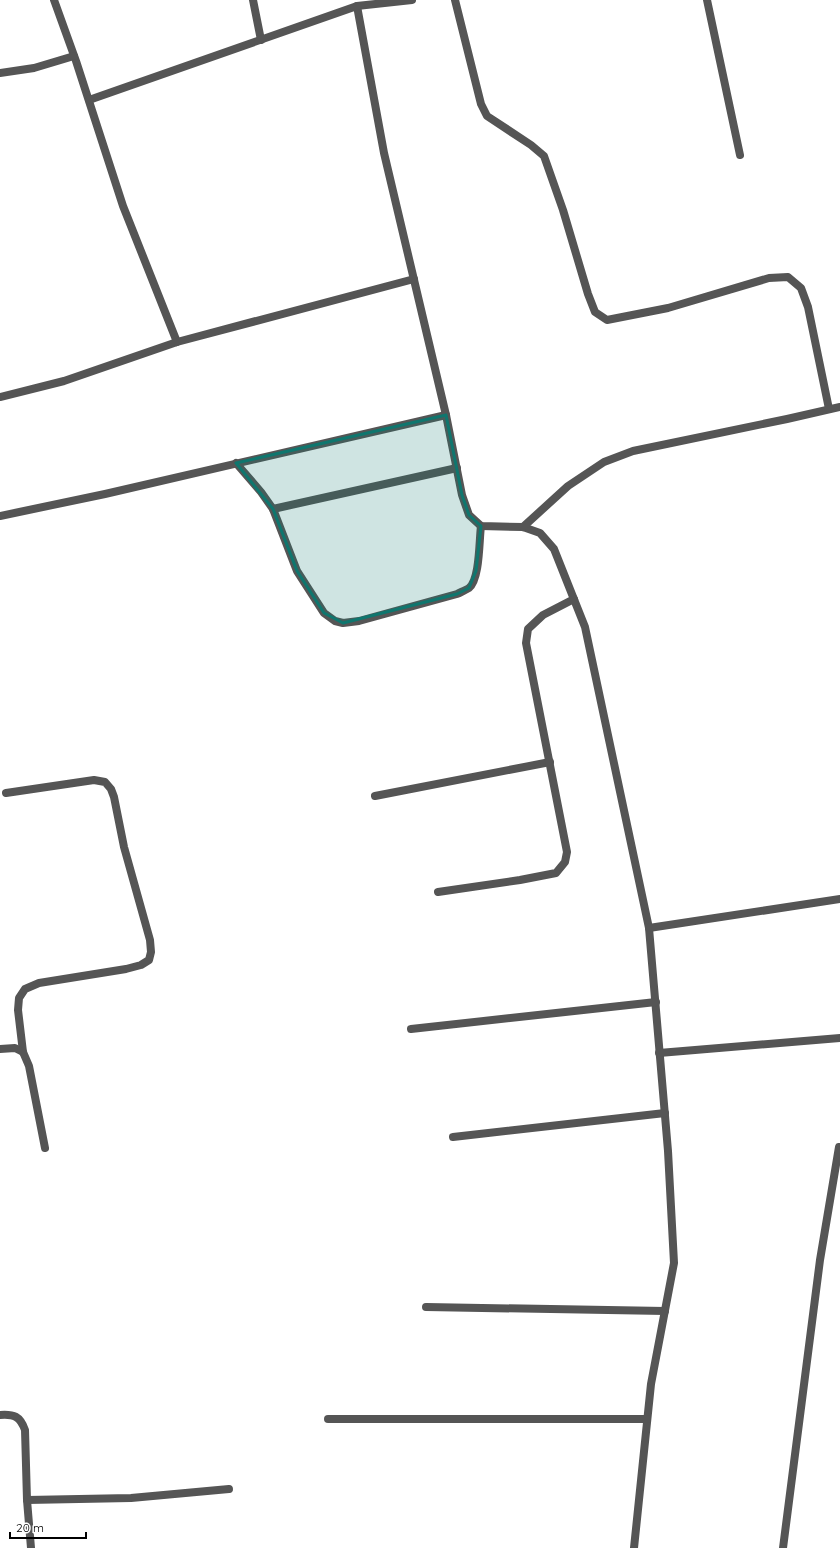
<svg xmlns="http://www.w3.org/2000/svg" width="840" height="1548" font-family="Quicksand,sans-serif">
  <rect width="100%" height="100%" fill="#fff"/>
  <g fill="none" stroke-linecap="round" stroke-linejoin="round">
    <path stroke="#555" stroke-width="8" d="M783 1548 820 1260 839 1147"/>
    <g stroke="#555" stroke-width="8">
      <path d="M54 0 76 61 123 206 177 342"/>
      <path d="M253 0 261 40"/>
      <path d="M455 0 481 104 487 116 531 145 544 156 563 210 588 294 595 312 607 320 668 308 769 278 788 277 801 288 808 307 829 409"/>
      <path d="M707 0 740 155"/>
      <path d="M357 6 384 153 446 415 462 495 469 515 481 526 523 527 540 533 554 549 585 627 649 928 668 1151 674 1263 651 1384 634 1548"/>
      <path d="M0 73 34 68 74 56"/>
      <path d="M89 100 357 6 412 0"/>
      <path d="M0 397 64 381 177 342 414 279"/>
      <path d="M236 463 261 492 273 509 297 571 324 613 335 621 343 623 359 621 457 594C461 592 466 590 469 588 480 579 479 541 481 526"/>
      <path d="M273 509 457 468"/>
      <path d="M0 516 105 494 446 415"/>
      <path d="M523 527 568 486 604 462 633 451 787 419 840 407"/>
      <path d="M6 793 94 780 105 782 111 789 114 797 124 847 150 940 151 952 149 960 141 965 126 969 39 983 25 989 19 998 18 1010 23 1052"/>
      <path d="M375 796 550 762"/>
      <path d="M438 892 520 880 556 873 565 862 567 852 526 643 528 629 543 615 574 599"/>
      <path d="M649 928 840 899"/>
      <path d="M411 1029 656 1002"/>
      <path d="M0 1049 15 1048 23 1052 29 1066 45 1148"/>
      <path d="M659 1053 840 1038"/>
      <path d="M453 1137 665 1113"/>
      <path d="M426 1307 665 1311"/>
      <path d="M0 1415C14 1414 20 1416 25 1430L27 1500 31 1548"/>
      <path d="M328 1419H647"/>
      <path d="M27 1500 131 1498 229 1489"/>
    </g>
  </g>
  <path fill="#0f766e" fill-opacity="0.2" stroke="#0f766e" stroke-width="3" stroke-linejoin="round" d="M446 415 462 495 469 515 481 526 476 571 469 588 457 594 343 623 324 613 297 571 273 509 236 463Z"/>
  <path d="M10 1532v6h76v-6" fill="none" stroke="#000000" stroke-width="2"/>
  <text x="16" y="1532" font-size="12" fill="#000000" stroke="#ffffff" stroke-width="3" paint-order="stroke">20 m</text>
</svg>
